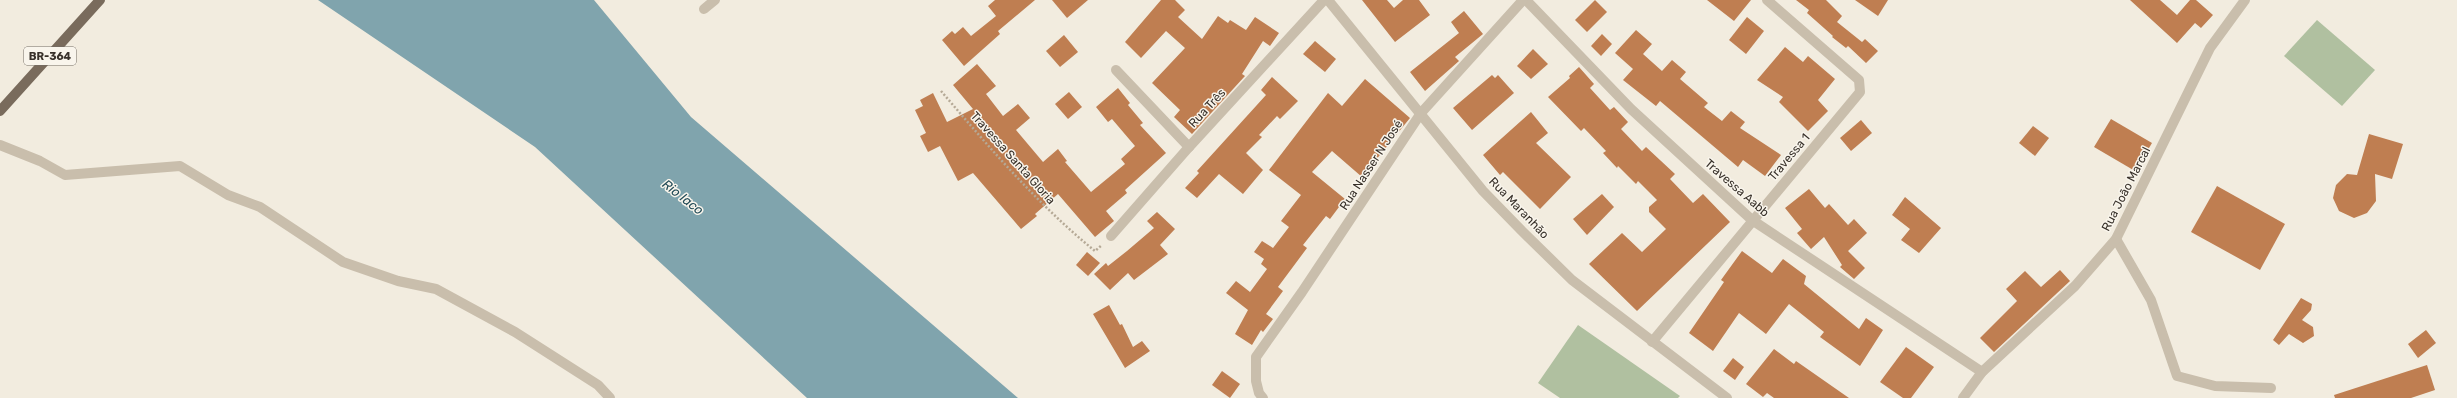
<svg xmlns="http://www.w3.org/2000/svg" width="2457" height="398" font-family="Rubik,sans-serif">
  <rect width="100%" height="100%" fill="#f2ecdf"/>
  <g fill="#b0c0a0">
    <path d="M2317 20 2375 70 2342 106 2284 56Z"/>
    <path d="M1578 325 1680 396 1678 398H1560L1538 383Z"/>
  </g>
  <path fill="#80a4ad" d="M318 0H594L691 117 1018 398H807L535 147Z"/>
  <g fill="#bf7e51">
    <path d="M995 0H1035L998 31 1000 34 964 66 942 40 952 31 955 34 963 27 971 36 996 16 988 6Z"/>
    <path d="M1052 0H1088L1067 18Z"/>
    <path d="M1161 0H1175L1185 10 1178 17 1202 39 1218 16 1228 23 1230 20 1246 30 1255 17 1279 33 1270 46 1263 41 1242 74 1245 76 1192 134 1174 117 1180 110 1152 83 1185 48 1166 31 1141 58 1125 42Z"/>
    <path d="M1362 0H1387L1394 8 1403 0H1419L1430 15 1395 42Z"/>
    <path d="M1595 0 1607 12 1587 32 1575 20Z"/>
    <path d="M1707 0H1751L1734 21Z"/>
    <path d="M1796 0H1826L1842 16 1837 22 1862 42 1865 39 1878 51 1866 63 1848 46 1846 48 1832 37 1833 36 1807 13 1809 10Z"/>
    <path d="M1855 0H1888L1878 16Z"/>
    <path d="M2130 0H2160L2177 15 2190 0H2196L2213 15 2201 28 2195 23 2177 43Z"/>
    <path d="M1464 11 1483 34 1455 57 1459 61 1425 91 1410 72 1459 33 1451 22Z"/>
    <path d="M1747 17 1764 31 1746 54 1729 40Z"/>
    <path d="M1636 30 1652 44 1643 54 1662 71 1672 60 1686 72 1680 79 1708 103 1704 107 1722 121 1731 111 1745 122 1740 128 1781 155 1765 176 1743 160 1738 167 1660 101 1656 106 1623 80 1633 69 1615 53Z"/>
    <path d="M1602 34 1612 44 1601 56 1591 46Z"/>
    <path d="M1064 35 1078 52 1060 67 1046 51Z"/>
    <path d="M1315 41 1336 59 1325 72 1303 54Z"/>
    <path d="M1785 47 1803 62 1808 56 1835 79 1818 100 1828 111 1808 131 1779 102 1783 97 1757 80Z"/>
    <path d="M1533 49 1548 64 1531 79 1517 66Z"/>
    <path d="M977 64 996 86 986 94 1003 116 1018 104 1030 118 1016 130 1043 162 1058 149 1067 161 1065 162 1091 192 1125 164 1121 159 1135 146 1112 119 1108 122 1096 107 1118 88 1130 103 1128 105 1143 123 1140 125 1166 153 1125 190 1127 193 1106 211 1114 221 1095 237 1058 194 1035 214 1037 216 1021 229 973 173 958 181 940 146 928 152 920 136 926 133 915 110 923 106 920 100 933 93 947 122 973 109 953 85Z"/>
    <path d="M1579 67 1594 84 1590 88 1610 110 1614 107 1628 122 1621 129 1642 151 1646 147 1675 174 1670 179 1693 203 1703 194 1730 222 1637 311 1589 264 1622 233 1642 252 1666 229 1649 212V207L1657 200 1638 181 1636 184 1618 166 1617 168 1603 153 1606 151 1584 128 1581 131 1548 97 1570 78 1569 76Z"/>
    <path d="M1492 75 1495 78 1498 75 1514 93 1472 130 1453 108Z"/>
    <path d="M1272 77 1298 101 1280 119 1277 116 1259 135 1262 137 1246 153 1263 170 1243 194 1219 174 1197 198 1185 188 1199 173 1197 171 1266 95 1261 90Z"/>
    <path d="M1365 79 1410 118 1362 177 1332 151 1312 172 1345 199 1330 219 1326 216 1303 245 1307 248 1278 287 1283 291 1266 314 1273 319 1263 332 1261 330 1252 345 1235 334 1248 310 1226 293 1236 281 1250 292 1267 269 1261 264 1264 259 1254 252 1262 241 1273 248 1289 227 1281 221 1301 195 1269 170 1328 93 1342 106Z"/>
    <path d="M1069 92 1082 107 1068 119 1055 104Z"/>
    <path d="M1531 112 1548 133 1536 143 1571 177 1540 209 1503 172 1500 175 1483 155Z"/>
    <path d="M2111 119 2152 143 2135 171 2094 147Z"/>
    <path d="M1861 120 1872 133 1851 151 1840 138Z"/>
    <path d="M2033 126 2049 138 2035 156 2019 143Z"/>
    <path d="M2369 134 2403 144 2392 179 2375 174 2376 201 2367 213 2354 218 2339 211 2333 198 2336 185 2347 174 2357 175Z"/>
    <path d="M2217 186 2285 224 2260 270 2191 232Z"/>
    <path d="M1809 189 1825 208 1829 204 1848 225 1854 219 1867 233 1848 251 1865 268 1854 279 1840 267 1842 265 1824 237 1811 249 1797 233 1802 229 1785 208Z"/>
    <path d="M1602 194 1614 207 1587 235 1573 219Z"/>
    <path d="M1905 197 1941 228 1919 253 1901 240 1910 229 1892 215Z"/>
    <path d="M1157 212 1175 229 1160 245 1168 254 1134 280 1128 273 1110 290 1094 274 1106 263 1108 266 1127 251 1154 228 1147 221Z"/>
    <path d="M1742 251 1772 273 1783 259 1806 276 1804 284 1859 329 1866 318 1883 330 1860 366 1820 337 1824 332 1789 304 1766 334 1739 313 1713 351 1689 333 1724 282 1721 280Z"/>
    <path d="M1087 252 1100 263 1088 276 1076 265Z"/>
    <path d="M2060 270 2070 281 1994 352 1980 338 2017 301 2006 289 2025 271 2041 287Z"/>
    <path d="M2301 298 2312 304 2311 310 2302 320 2313 327 2314 336 2303 343 2289 334 2279 345 2273 340Z"/>
    <path d="M1109 305 1120 325 1122 324 1133 347 1142 341 1150 351 1125 368 1093 314Z"/>
    <path d="M2426 330 2436 343 2418 358 2408 344Z"/>
    <path d="M1906 347 1934 367 1911 398H1903L1880 382Z"/>
    <path d="M1774 349 1794 364 1796 361 1849 398H1774L1767 393 1763 397 1746 384Z"/>
    <path d="M1733 358 1744 367 1735 380 1723 371Z"/>
    <path d="M2427 365 2435 390 2411 398H2335L2334 395Z"/>
    <path d="M1222 371 1240 384 1230 398 1212 385Z"/>
  </g>
  <g fill="none" stroke-linecap="round" stroke-linejoin="round">
    <path stroke="#b5a996" stroke-width="2.5" stroke-dasharray="2 2" stroke-linecap="butt" d="M941 91C990 148 1037 204 1095 251L1102 245"/>
    <g stroke="#c9beac" stroke-width="10">
      <path d="M1328 0 1483 191 1522 231 1572 280 1727 398"/>
      <path d="M1526 0 1631 109 1752 220 1982 372"/>
      <path d="M704 9 715 0"/>
      <path d="M1116 70 1189 147"/>
      <path d="M0 145 40 161 65 175 180 166 228 195 260 207 343 262 398 281 436 289 515 332 598 385 610 398"/>
      <path d="M1111 236 1189 147 1324 0"/>
      <path d="M2116 239 2151 300 2177 376 2215 386 2271 388"/>
      <path d="M1652 342 1860 92 1859 80 1767 0"/>
      <path d="M1263 398 1259 393 1256 381V357L1302 292 1421 113 1523 0"/>
      <path d="M1963 398 1982 372 2075 286 2116 239 2210 48 2245 0"/>
    </g>
    <path stroke="#796b5c" stroke-width="10" d="M0 111 100 0"/>
  </g>
  <g text-anchor="middle" dominant-baseline="central" stroke-width="3" stroke-linejoin="round" paint-order="stroke">
    <rect fill="#f9f5ec" stroke="#726c64" stroke-width="1" x="24" y="47" width="52" height="18" rx="3"/>
    <g font-size="11" font-weight="bold" fill="#38312a">
      <text x="50" y="56">BR-364</text>
    </g>
    <g font-size="12" fill="#38312a" stroke="#f9f5ec">
      <text transform="translate(1207 108) rotate(-47)">Rua Três</text>
      <text transform="translate(1789 157) rotate(-50)">Travessa 1</text>
      <text transform="translate(1013 158) rotate(48)">Travessa Santa Gloria</text>
      <text transform="translate(1371 165) rotate(-57)">Rua Nasser N José</text>
      <text transform="translate(1737 188) rotate(41)">Travessa Aabb</text>
      <text transform="translate(2126 189) rotate(-63)">Rua João Marcal</text>
      <text transform="translate(1519 208) rotate(46)">Rua Maranhão</text>
    </g>
    <g font-size="13" font-style="italic" fill="#224b57" stroke="#f9f5ec">
      <text transform="translate(683 197) rotate(38)">Rio Iaco</text>
    </g>
  </g>
</svg>
